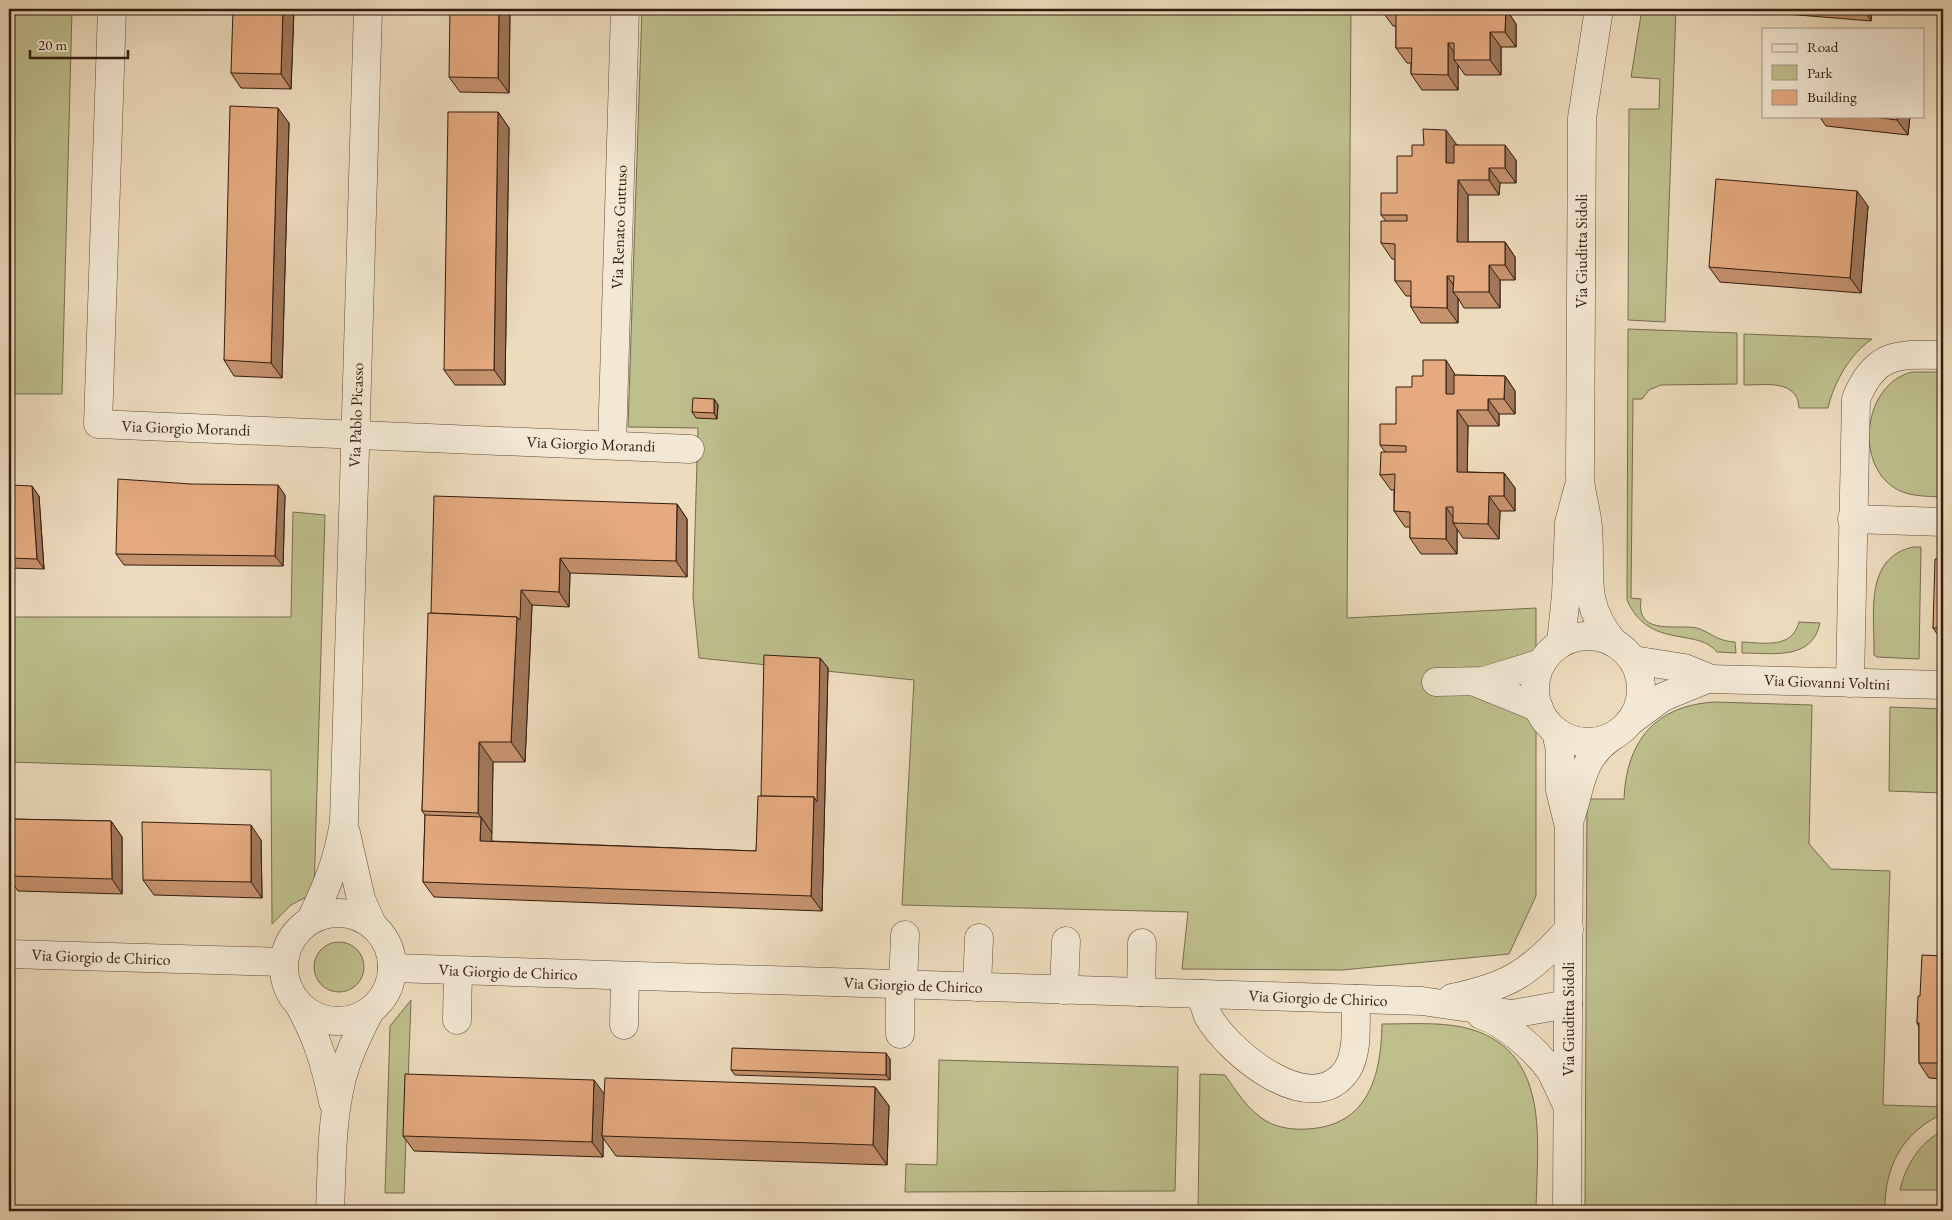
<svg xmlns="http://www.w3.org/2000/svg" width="1952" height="1220" font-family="'EB Garamond',serif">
  <rect width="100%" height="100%" fill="#eddbbd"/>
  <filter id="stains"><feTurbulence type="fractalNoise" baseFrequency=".004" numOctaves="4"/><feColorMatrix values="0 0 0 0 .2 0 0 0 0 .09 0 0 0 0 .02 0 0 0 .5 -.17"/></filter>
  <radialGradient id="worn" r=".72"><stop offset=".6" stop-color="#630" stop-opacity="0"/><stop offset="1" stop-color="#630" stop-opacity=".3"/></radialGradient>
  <g fill="#bebe8d" stroke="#786c4e">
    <path d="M9 9H72L62 394H9Z"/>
    <path d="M642 9H1351L1347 618 1536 608V896L1509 954 1342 970 1182 969 1188 912 902 905 914 680 699 658 693 597 698 428 628 427Z"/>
    <path d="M1642 9H1676L1665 322 1628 320 1629 109H1659L1660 79 1631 77Z"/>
    <path d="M1628 329 1737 333V384L1661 385 1649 390 1642 399H1633L1631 598 1641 599C1635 639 1682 622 1700 629 1714 635 1718 641 1735 642L1736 653 1717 652C1697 627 1649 650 1627 600Z"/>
    <path d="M1744 334 1872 339C1850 354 1834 382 1828 408H1799C1798 379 1765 385 1744 385Z"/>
    <path d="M1912 372H1943V497C1928 496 1912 497 1898 490 1853 466 1863 384 1912 372Z"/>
    <path d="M293 512 325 515 314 893 291 905 272 924 271 770 9 762V617H291Z"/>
    <path d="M1913 547H1921L1919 659 1877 657 1874 655C1875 616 1863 558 1913 547Z"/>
    <path d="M1799 622 1820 623C1812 661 1772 653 1742 653V642C1765 643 1792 649 1799 622Z"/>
    <path d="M1715 702 1812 705 1809 844 1831 869 1890 871 1883 1105 1943 1107V1114C1902 1132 1884 1168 1885 1211H1585L1587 799H1624C1626 741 1656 705 1715 702Z"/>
    <path d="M1890 707 1943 709V793L1889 791Z"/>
    <circle cx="339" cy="967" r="25"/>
    <path d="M411 1000 404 1193H385L390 1026Z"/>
    <path d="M1382 1024C1408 1024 1437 1022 1462 1027 1553 1047 1537 1141 1536 1211H1198L1200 1074 1225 1075C1237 1092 1248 1110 1266 1121 1278 1128 1294 1130 1307 1129 1369 1126 1381 1075 1382 1024Z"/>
    <path d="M939 1060 1178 1067 1175 1191 905 1192 906 1164 937 1165Z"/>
    <path d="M1943 1130V1190H1900C1906 1164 1919 1144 1943 1130Z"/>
  </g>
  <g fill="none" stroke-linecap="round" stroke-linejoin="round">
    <g stroke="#614b3a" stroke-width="29">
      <g id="minor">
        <path d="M112 9 98 424 690 449"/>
        <path d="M1599 9 1582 118 1580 475C1580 493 1587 510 1588 528 1592 577 1580 600 1613 642"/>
        <path d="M612 445 625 9"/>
        <path d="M1852 519 1943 522"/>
        <circle cx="1588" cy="689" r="53"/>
        <path d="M1561 643 1566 595 1569 523 1578 489"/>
        <path d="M1633 660 1684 668 1711 679"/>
        <path d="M1436 682 1483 681 1542 663"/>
        <path d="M1475 682 1539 708"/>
        <path d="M1850 683 1856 399C1875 352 1898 354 1943 355"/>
        <path d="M1632 720 1663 697 1707 679 1943 685"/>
        <path d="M1556 732 1560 750V790L1569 827 1567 1211"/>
        <path d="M1571 816C1582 783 1580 761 1610 738"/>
        <path d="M346 833 361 899 372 924"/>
        <circle cx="338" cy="967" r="54"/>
        <path d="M311 919C328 885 338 859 344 822L368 9"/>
        <path d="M9 954 284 962"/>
        <path d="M392 968 1422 1001 1512 1014 1568 1004"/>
        <path d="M903 985 905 935"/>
        <path d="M977 987 979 938"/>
        <path d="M1064 990 1066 941"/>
        <path d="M1141 992 1142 943"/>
        <path d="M1202 994C1203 1002 1205 1009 1208 1016 1228 1052 1312 1122 1347 1070 1359 1051 1355 1021 1356 999"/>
        <path d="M1452 998C1509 986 1530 973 1569 929"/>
        <path d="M299 1005C317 1036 326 1067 333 1102"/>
        <path d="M1481 1015C1504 1022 1536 1050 1550 1070 1556 1080 1560 1091 1565 1101"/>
        <path d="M457 1020 458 971"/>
        <path d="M624 1025 625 976"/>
        <path d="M900 1034V985"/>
        <path d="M330 1211C332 1167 331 1121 342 1078 348 1054 359 1032 370 1011"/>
      </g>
    </g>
    <use href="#minor" stroke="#f3e8d4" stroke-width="28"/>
  </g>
  <g fill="#c5926e" stroke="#321b0e">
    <path d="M294 9 291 89 241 88 231 73Z"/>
    <path d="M510 9 509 93 460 92 449 77Z"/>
    <path d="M1506 9 1516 24V47H1501V75H1465L1458 65V90H1422L1411 74V63H1407L1396 48V26H1393L1382 11Z"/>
    <path d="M1749 9H1872L1871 21 1750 11Z"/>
    <path d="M498 112 509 128 505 385H455L444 370Z"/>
    <path d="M1819 116H1910L1908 135 1826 126Z"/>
    <path d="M289 123 282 378 234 376 224 360Z"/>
    <path d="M1457 145 1516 160V183H1500L1499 195H1468V242H1505L1515 257V280H1500V308H1464L1458 298V323H1421L1411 307V296H1406L1395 281V259H1392L1381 243 1386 221 1381 215 1397 193 1412 156Z"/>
    <path d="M1943 180V286L1939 280Z"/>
    <path d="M1868 206 1861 293 1720 282 1709 267Z"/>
    <path d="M1456 375 1505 376 1515 391V414H1499V426H1468L1467 472 1504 473 1515 488V511H1500L1499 539 1463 538 1457 529V554H1421L1410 538V527H1405L1394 511V490H1391L1380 475 1385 452 1380 445 1396 424 1412 387Z"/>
    <path d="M714 399 718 405 717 419 696 418 692 412Z"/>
    <path d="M9 485 39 496 44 569 9 568Z"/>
    <path d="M285 495 283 566 124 565 116 554Z"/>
    <path d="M677 504 687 519V577L570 573 569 607 532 605 525 762H493L491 841 756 851 761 796 820 658 828 668 822 911 434 897 423 882 425 815 422 811 431 613Z"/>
    <path d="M1943 559V638H1940L1933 628Z"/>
    <path d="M9 819 111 821 122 837V894L18 891 9 878Z"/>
    <path d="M261 840 262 898 154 895 143 880Z"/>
    <path d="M1943 956V1079L1929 1078 1919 1063V1027L1917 1023 1920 996Z"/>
    <path d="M890 1059V1080L735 1075 731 1070Z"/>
    <path d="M875 1087 889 1106 887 1165 616 1156 603 1138V1157L414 1151 403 1136 604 1094Z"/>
  </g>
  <g fill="#a0775a" stroke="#321b0e">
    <path d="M283 9H294L291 89 281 74Z"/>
    <path d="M499 9H510L509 93 498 78Z"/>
    <path d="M1506 9 1516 24V47L1505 32Z"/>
    <path d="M1863 9H1872L1871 21Z"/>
    <path d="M1490 32 1501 47V75L1490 60Z"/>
    <path d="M1448 43 1458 59 1454 60 1458 65V90L1448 75Z"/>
    <path d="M278 108 289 123 282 378 271 363Z"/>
    <path d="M498 112 509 128 505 385 494 370Z"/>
    <path d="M1898 116H1910L1908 135 1897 120Z"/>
    <path d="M1446 130 1457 145V178L1446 163Z"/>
    <path d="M1505 145 1516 160V183L1505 168Z"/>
    <path d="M1489 168 1500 183 1499 195 1489 180Z"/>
    <path d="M1458 180 1468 195V257L1457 242Z"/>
    <path d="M1857 191 1868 206 1861 293 1850 278Z"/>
    <path d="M1505 242 1515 257V280L1505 265Z"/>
    <path d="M1489 265 1500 280V308L1489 292Z"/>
    <path d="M1447 276 1458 291 1453 292 1458 298V323L1447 308Z"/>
    <path d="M1446 360 1456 376V409L1446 394Z"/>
    <path d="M1505 376 1515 391V414L1504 399Z"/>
    <path d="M714 399 718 405 717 419 714 413Z"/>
    <path d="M1488 399 1499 414V426L1488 410Z"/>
    <path d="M1457 410 1468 426 1467 488 1457 472Z"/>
    <path d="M1504 473 1515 488V511L1504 496Z"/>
    <path d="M278 485 285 495 283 566 275 556Z"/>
    <path d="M32 486 39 496 44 569 37 559Z"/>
    <path d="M1489 496 1500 511 1499 539 1488 524Z"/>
    <path d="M677 504 687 519V577L676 561Z"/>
    <path d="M1446 507 1457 523H1453L1457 529V554L1446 539Z"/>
    <path d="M560 558 570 573 569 607 559 592Z"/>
    <path d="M521 590 532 605 525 762 511 742 517 617Z"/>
    <path d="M820 658 828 668 822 911 811 896 814 797Z"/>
    <path d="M479 742 493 762 492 833 478 813Z"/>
    <path d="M481 817 492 833 491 856 480 841Z"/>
    <path d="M111 821 122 837V894L112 879Z"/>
    <path d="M251 825 261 840 262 898 251 882Z"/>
    <path d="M886 1053 890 1059V1080L886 1075Z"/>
    <path d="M1939 1055 1943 1062V1071L1938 1063Z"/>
    <path d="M594 1080 605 1095 602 1136 603 1138V1157L592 1142Z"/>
    <path d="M875 1087 889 1106 887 1165 873 1145Z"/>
  </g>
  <g fill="#e5aa80" stroke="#321b0e">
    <path d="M233 9H283L281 74 231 73Z"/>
    <path d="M450 9H499L498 78 449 77Z"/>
    <path d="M1382 9H1506L1505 32H1490V60H1454V43H1448V75L1411 74 1412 48H1396V11H1382Z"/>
    <path d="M230 106 278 108 271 363 224 360Z"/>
    <path d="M448 112H498L494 370H444Z"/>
    <path d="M1866 116H1898L1897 120Z"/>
    <path d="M1423 129 1446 130V163H1454V145H1505V168H1489V180H1458L1457 242H1505V265H1489V292H1453L1454 276H1447V308L1411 307V281H1395V244L1381 243V221H1407V215H1381V193H1397V156H1412V145H1424Z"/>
    <path d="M1716 179 1857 191 1850 278 1709 267Z"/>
    <path d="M1943 180V280H1939Z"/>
    <path d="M1423 360H1446V394H1454V375L1505 376 1504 399H1488V410H1457V472L1504 473V496H1489L1488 524 1453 523V507H1446V539L1410 538V512L1394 511 1395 474 1380 475 1381 452H1406V446L1380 445V424H1396V387H1412V376H1423Z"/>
    <path d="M693 398 714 399V413L692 412Z"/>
    <path d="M118 479 191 484 278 485 275 556 116 554Z"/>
    <path d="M9 485 32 486 37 559 9 558Z"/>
    <path d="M434 496 677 504 676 561 560 558 559 592 521 590 520 620 517 617 431 613Z"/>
    <path d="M1935 559H1943V628H1933Z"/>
    <path d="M428 613 517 617 511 742H479L478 813 422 811Z"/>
    <path d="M764 655 820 658 817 802 814 797 761 796Z"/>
    <path d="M758 796 814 797 811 896 423 882 425 815 481 817 480 841 756 851Z"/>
    <path d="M9 819 111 821 112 879 9 876Z"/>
    <path d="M142 822 251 825V882L143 880Z"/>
    <path d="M1922 955 1943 956V1055H1939L1938 1063H1919V1023H1917L1918 996H1920Z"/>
    <path d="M732 1048 886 1053V1075L731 1070Z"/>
    <path d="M405 1074 594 1080 592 1142 403 1136Z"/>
    <path d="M605 1078 875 1087 873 1145 602 1136Z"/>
  </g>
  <g text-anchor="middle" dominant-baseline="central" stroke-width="5" stroke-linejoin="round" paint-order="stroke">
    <g font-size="16" fill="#321b0e" stroke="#f3e8d4">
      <text transform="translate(619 227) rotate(-88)">Via Renato Guttuso</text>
      <text transform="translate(1581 251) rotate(-90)">Via Giuditta Sidoli</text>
      <text transform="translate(356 415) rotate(-88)">Via Pablo Picasso</text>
      <text transform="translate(186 428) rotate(2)">Via Giorgio Morandi</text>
      <text transform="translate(591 444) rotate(2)">Via Giorgio Morandi</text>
      <text transform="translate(1827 682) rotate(2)">Via Giovanni Voltini</text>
      <text transform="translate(101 957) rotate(2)">Via Giorgio de Chirico</text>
      <text transform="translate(508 972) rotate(2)">Via Giorgio de Chirico</text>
      <text transform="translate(913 985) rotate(2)">Via Giorgio de Chirico</text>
      <text transform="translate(1318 998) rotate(2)">Via Giorgio de Chirico</text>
      <text transform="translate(1568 1019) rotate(-90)">Via Giuditta Sidoli</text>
    </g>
  </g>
  <rect width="1952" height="1220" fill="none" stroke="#eddbbd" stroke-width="30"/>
  <rect x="10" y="10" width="1932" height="1200" fill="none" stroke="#321b0e" stroke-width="2.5"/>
  <rect x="15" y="15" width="1922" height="1190" fill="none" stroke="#321b0e"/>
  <rect x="1762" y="28" width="162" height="90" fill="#f3e8d4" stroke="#a69685"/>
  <rect x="1772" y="44" width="25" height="8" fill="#f3e8d4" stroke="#a69685"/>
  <text x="1807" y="52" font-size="15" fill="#321b0e">Road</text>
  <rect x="1772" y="65" width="25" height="15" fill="#bebe8d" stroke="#a69685"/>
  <text x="1807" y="78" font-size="15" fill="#321b0e">Park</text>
  <rect x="1772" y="90" width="25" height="15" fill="#e5aa80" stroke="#a69685"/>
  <text x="1807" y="102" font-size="15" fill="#321b0e">Building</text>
  <path d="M30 50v8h98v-8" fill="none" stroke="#321b0e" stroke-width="2.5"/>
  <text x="38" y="50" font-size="15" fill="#321b0e" stroke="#f3e8d4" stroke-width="4" paint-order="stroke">20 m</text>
  <rect width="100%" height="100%" filter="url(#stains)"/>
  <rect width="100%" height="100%" fill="url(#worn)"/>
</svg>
